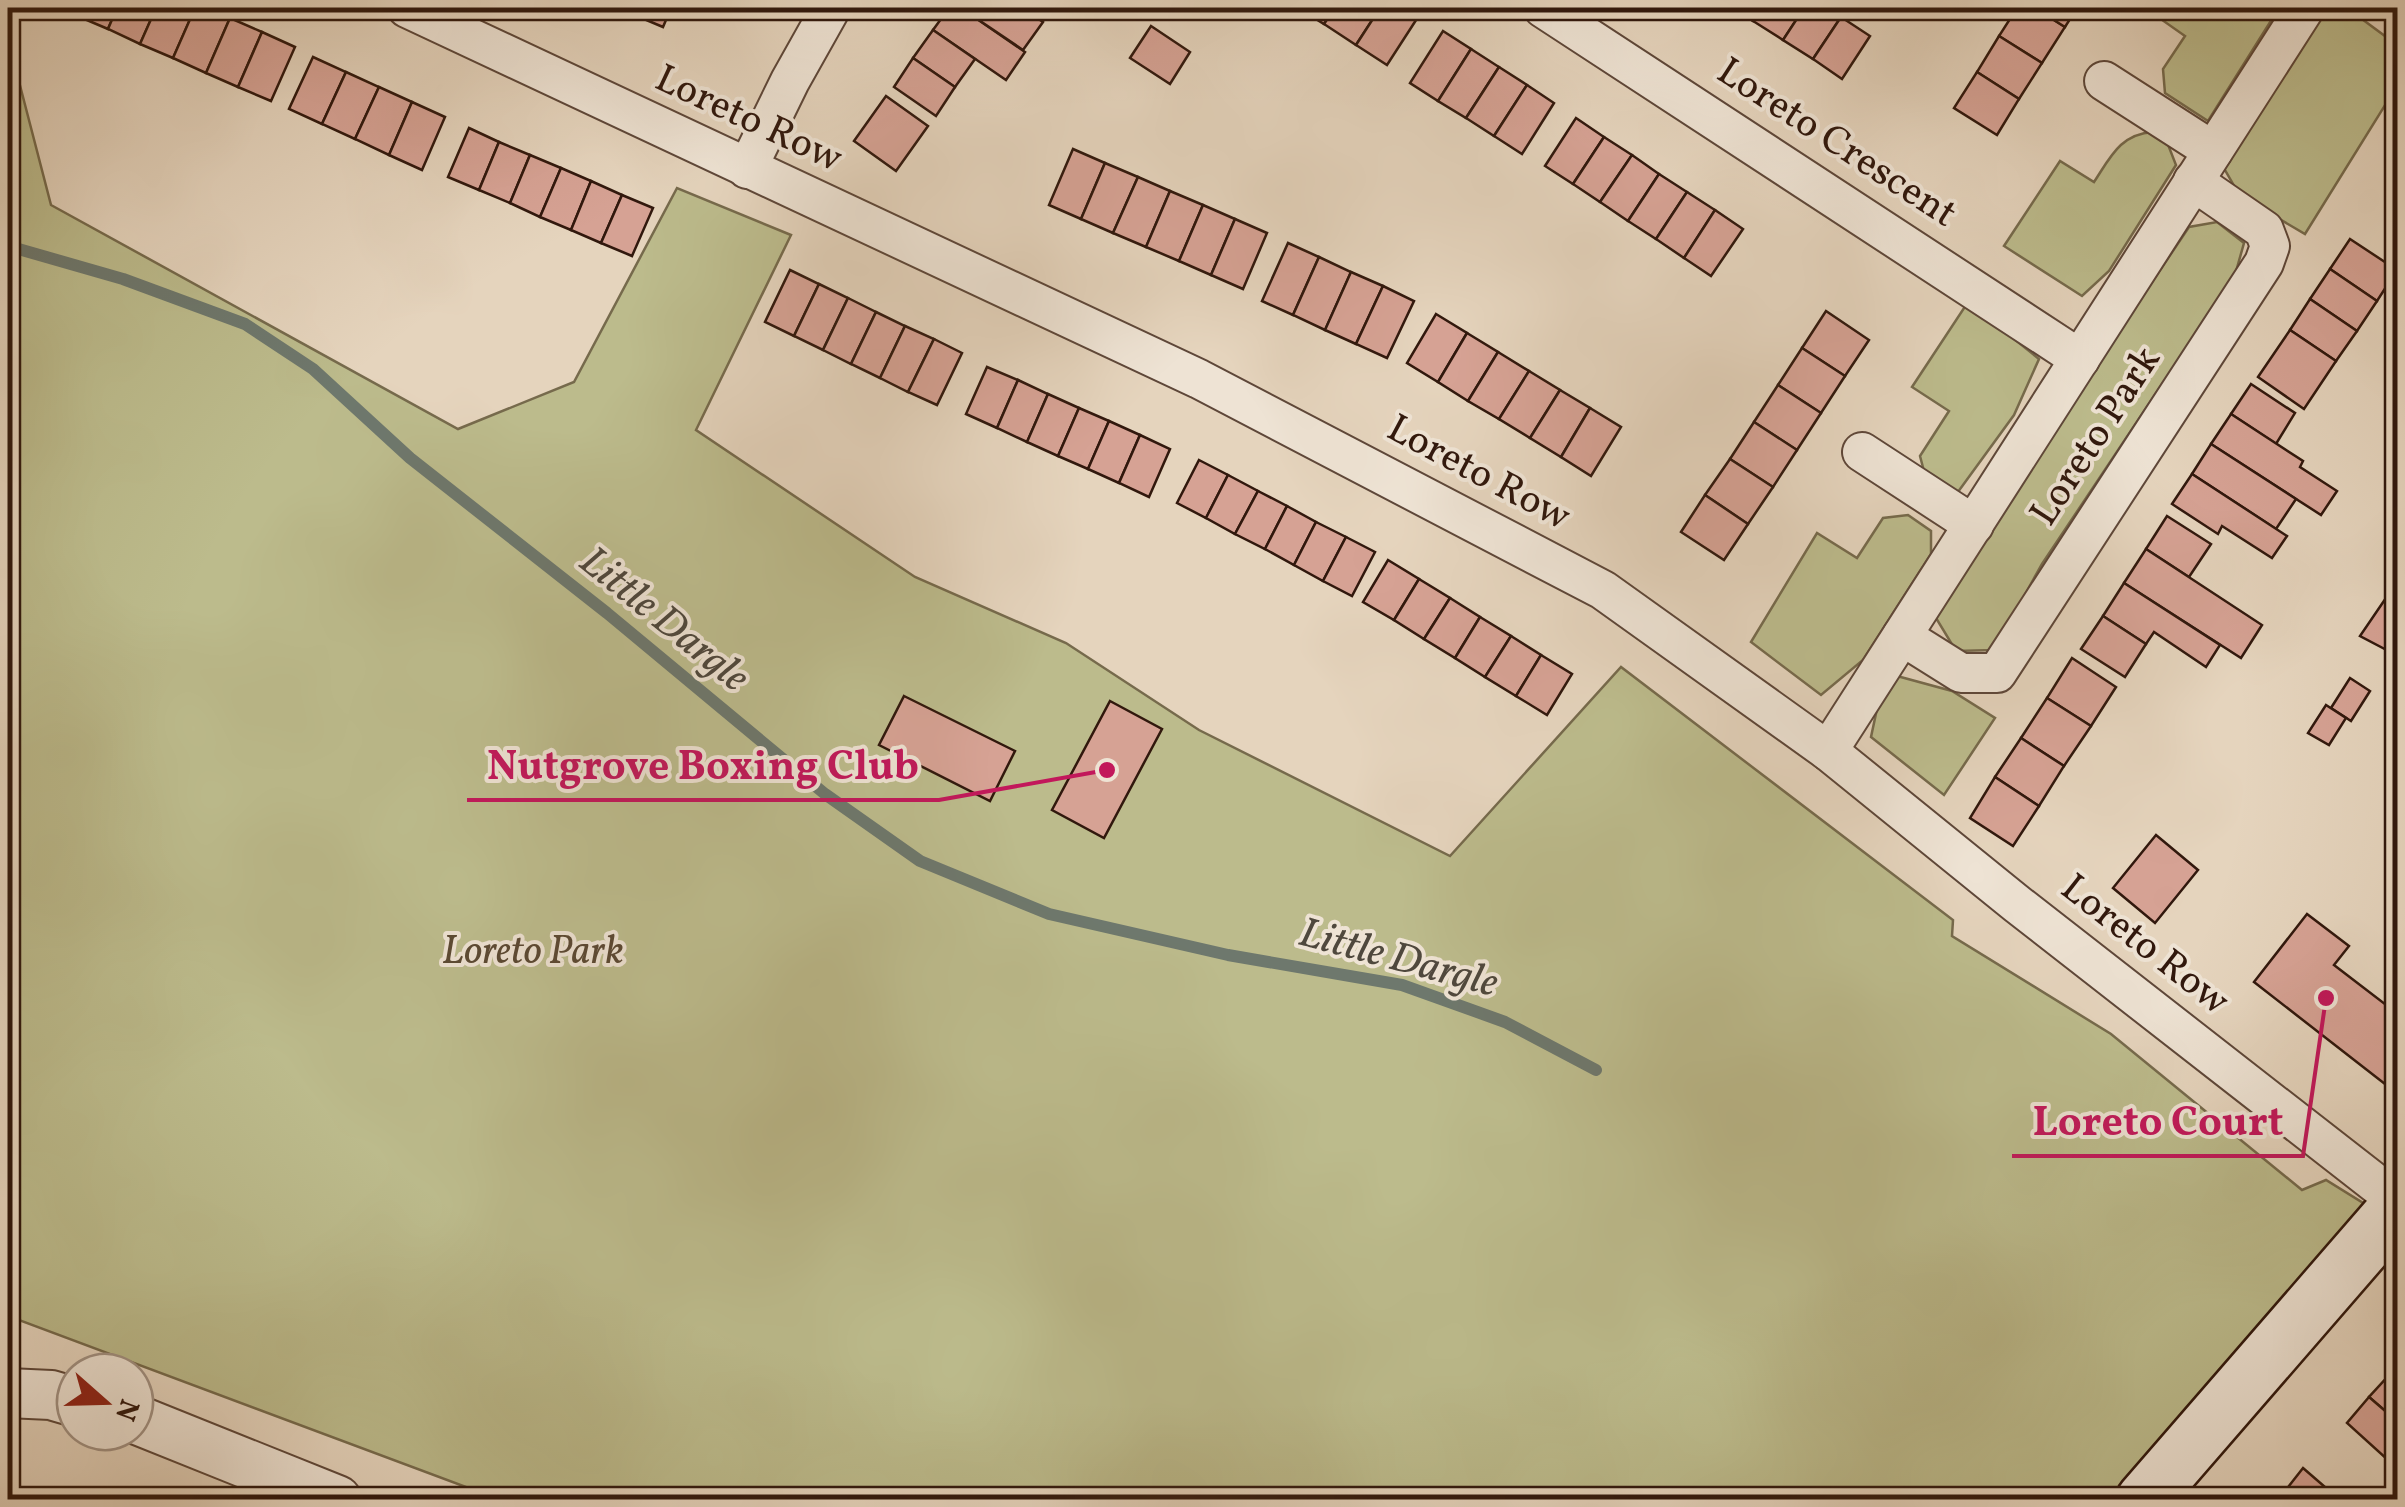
<svg xmlns="http://www.w3.org/2000/svg" width="2405" height="1507" font-family="Vollkorn,serif">
  <rect width="100%" height="100%" fill="#e5d4bd"/>
  <filter id="stains"><feTurbulence type="fractalNoise" baseFrequency=".002" numOctaves="4"/><feColorMatrix values="0 0 0 0 .2 0 0 0 0 .09 0 0 0 0 .02 0 0 0 .5 -.17"/></filter>
  <radialGradient id="worn" r=".72"><stop offset=".6" stop-color="#630" stop-opacity="0"/><stop offset="1" stop-color="#630" stop-opacity=".3"/></radialGradient>
  <g fill="#bcbb8c" stroke="#766a4c" stroke-width="2.5">
    <path d="M2159 8H2279L2208 121 2165 93 2163 69 2185 36 2155 15Z"/>
    <path d="M2347 8 2397 45V86L2305 234 2240 196 2221 163 2321 13Z"/>
    <path d="M8 66 16 70 51 205 458 429 574 382 677 188 791 235 696 430 915 577 1066 643 1199 730 1450 856 1621 667 1953 920 1952 936 2111 1034 2302 1190 2326 1180 2363 1203 2382 1241 2123 1500 498 1499 8 1316Z"/>
    <path d="M2153 132 2167 142 2176 165 2109 271 2082 296 2004 246 2060 161 2094 182C2110 158 2120 134 2153 132Z"/>
    <path d="M2217 222 2244 243 2235 275 2042 564 1994 650 1956 651 1936 618 2074 398 2189 227Z"/>
    <path d="M1968 302 2039 359 2014 415 1955 496 1925 475 1920 456 1949 411 1912 387Z"/>
    <path d="M1908 515 1931 531V554L1863 660 1821 695 1751 642 1817 533 1857 558 1883 518Z"/>
    <path d="M1897 676 1952 691 1995 718 1944 795 1871 737 1877 709Z"/>
  </g>
  <g fill="none" stroke-linecap="round" stroke-linejoin="round">
    <path stroke="#6e786d" stroke-width="12" d="M8 246 123 279 245 324 313 369 410 458 607 613 825 794 920 861 1049 914 1228 955 1402 985 1505 1022 1596 1070"/>
  </g>
  <g fill="#d6a294" stroke="#31180d" stroke-width="2.5">
    <path d="M78 8H117L108 29 75 15Z"/>
    <path d="M117 8H156L140 44 108 29Z"/>
    <path d="M156 8H195L173 58 140 44Z"/>
    <path d="M195 8H206L230 18 206 73 173 58Z"/>
    <path d="M634 8H671L663 27 632 14Z"/>
    <path d="M949 8H961L1025 52 1006 80 933 30Z"/>
    <path d="M961 8H1022L1043 22 1023 50Z"/>
    <path d="M1298 8H1335L1324 24Z"/>
    <path d="M1335 8H1380L1356 45 1324 24Z"/>
    <path d="M1380 8H1404L1418 17 1387 65 1356 45Z"/>
    <path d="M1733 8H1762L1753 21Z"/>
    <path d="M1762 8H1804L1783 40 1753 21Z"/>
    <path d="M1804 8H1826L1841 17 1813 59 1783 40Z"/>
    <path d="M2017 8H2035L2065 27 2042 63 1999 36Z"/>
    <path d="M2035 8H2077L2065 27Z"/>
    <path d="M1841 17 1870 36 1842 79 1813 59Z"/>
    <path d="M230 18 262 32 238 87 206 73Z"/>
    <path d="M1151 26 1190 52 1170 84 1130 58Z"/>
    <path d="M933 30 975 59 955 87 913 58Z"/>
    <path d="M1443 31 1471 49 1438 101 1410 83Z"/>
    <path d="M262 32 295 47 271 101 238 87Z"/>
    <path d="M1999 36 2042 63 2019 99 1977 72Z"/>
    <path d="M1471 49 1499 67 1466 118 1438 101Z"/>
    <path d="M313 57 346 72 322 124 289 109Z"/>
    <path d="M913 58 955 87 936 116 894 87Z"/>
    <path d="M1499 67 1527 85 1494 136 1466 118Z"/>
    <path d="M346 72 379 87 355 139 322 124Z"/>
    <path d="M1977 72 2019 99 1997 135 1954 108Z"/>
    <path d="M1527 85 1554 103 1522 154 1494 136Z"/>
    <path d="M379 87 412 102 389 155 355 139Z"/>
    <path d="M886 96 928 126 896 171 854 141Z"/>
    <path d="M412 102 445 117 422 170 389 155Z"/>
    <path d="M1576 118 1604 137 1573 184 1545 166Z"/>
    <path d="M469 128 499 142 479 190 448 177Z"/>
    <path d="M1604 137 1632 155 1600 202 1573 184Z"/>
    <path d="M499 142 530 155 510 203 479 190Z"/>
    <path d="M1073 149 1105 163 1081 219 1049 205Z"/>
    <path d="M530 155 561 168 540 217 510 203Z"/>
    <path d="M1632 155 1659 174 1628 221 1600 202Z"/>
    <path d="M1105 163 1138 177 1113 233 1081 219Z"/>
    <path d="M561 168 591 181 571 230 540 217Z"/>
    <path d="M1659 174 1687 192 1656 239 1628 221Z"/>
    <path d="M1138 177 1170 191 1146 247 1113 233Z"/>
    <path d="M591 181 622 195 601 243 571 230Z"/>
    <path d="M1170 191 1203 205 1179 261 1146 247Z"/>
    <path d="M1687 192 1715 210 1684 258 1656 239Z"/>
    <path d="M622 195 653 208 632 256 601 243Z"/>
    <path d="M1203 205 1235 219 1211 275 1179 261Z"/>
    <path d="M1715 210 1743 229 1711 276 1684 258Z"/>
    <path d="M1235 219 1267 233 1243 289 1211 275Z"/>
    <path d="M2350 239 2397 270 2377 301 2330 269Z"/>
    <path d="M1288 243 1319 257 1293 315 1262 301Z"/>
    <path d="M1319 257 1351 272 1325 330 1293 315Z"/>
    <path d="M2330 269 2377 301 2357 331 2310 299Z"/>
    <path d="M790 270 819 284 794 336 765 322Z"/>
    <path d="M1351 272 1383 286 1356 344 1325 330Z"/>
    <path d="M819 284 848 298 823 350 794 336Z"/>
    <path d="M1383 286 1414 301 1387 358 1356 344Z"/>
    <path d="M848 298 876 312 851 364 823 350Z"/>
    <path d="M2310 299 2357 331 2336 361 2290 330Z"/>
    <path d="M1826 311 1869 340 1845 376 1802 348Z"/>
    <path d="M876 312 905 326 880 378 851 364Z"/>
    <path d="M1436 314 1467 333 1438 382 1407 363Z"/>
    <path d="M905 326 934 339 908 392 880 378Z"/>
    <path d="M2290 330 2336 361 2304 409 2258 377Z"/>
    <path d="M1467 333 1498 352 1468 401 1438 382Z"/>
    <path d="M934 339 962 353 937 405 908 392Z"/>
    <path d="M1802 348 1845 376 1821 413 1778 385Z"/>
    <path d="M1498 352 1529 371 1499 419 1468 401Z"/>
    <path d="M987 367 1018 380 997 428 966 414Z"/>
    <path d="M1529 371 1560 390 1530 438 1499 419Z"/>
    <path d="M1018 380 1048 394 1027 442 997 428Z"/>
    <path d="M2251 384 2295 413 2276 444 2231 414Z"/>
    <path d="M1778 385 1821 413 1797 450 1754 422Z"/>
    <path d="M1560 390 1590 408 1561 457 1530 438Z"/>
    <path d="M1048 394 1079 408 1058 456 1027 442Z"/>
    <path d="M1079 408 1109 421 1088 469 1058 456Z"/>
    <path d="M1590 408 1621 427 1591 476 1561 457Z"/>
    <path d="M2231 414 2303 461 2300 467 2337 491 2321 515 2211 444Z"/>
    <path d="M1109 421 1140 435 1119 483 1088 469Z"/>
    <path d="M1754 422 1797 450 1773 487 1730 459Z"/>
    <path d="M1140 435 1170 449 1149 497 1119 483Z"/>
    <path d="M2211 444 2296 499 2276 529 2192 474Z"/>
    <path d="M1730 459 1773 487 1748 524 1705 495Z"/>
    <path d="M1199 460 1228 475 1206 518 1177 503Z"/>
    <path d="M2192 474 2287 536 2272 558 2222 526 2218 534 2172 504Z"/>
    <path d="M1228 475 1258 491 1235 534 1206 518Z"/>
    <path d="M1258 491 1287 506 1265 549 1235 534Z"/>
    <path d="M1705 495 1748 524 1724 560 1681 532Z"/>
    <path d="M1287 506 1316 522 1294 565 1265 549Z"/>
    <path d="M2167 516 2211 544 2189 577 2146 549Z"/>
    <path d="M1316 522 1346 537 1323 581 1294 565Z"/>
    <path d="M1346 537 1375 552 1352 596 1323 581Z"/>
    <path d="M2146 549 2262 625 2241 658 2124 583Z"/>
    <path d="M1388 560 1419 579 1394 620 1363 602Z"/>
    <path d="M1419 579 1450 598 1424 639 1394 620Z"/>
    <path d="M2124 583 2220 645 2206 667 2154 632 2146 644 2103 616Z"/>
    <path d="M2388 595 2398 601V656L2360 636Z"/>
    <path d="M1450 598 1480 617 1455 658 1424 639Z"/>
    <path d="M2103 616 2146 644 2125 677 2081 649Z"/>
    <path d="M1480 617 1511 636 1485 677 1455 658Z"/>
    <path d="M1511 636 1541 655 1516 696 1485 677Z"/>
    <path d="M1541 655 1572 674 1547 715 1516 696Z"/>
    <path d="M2072 658 2116 687 2091 726 2047 698Z"/>
    <path d="M2350 678 2370 691 2351 721 2331 708Z"/>
    <path d="M904 696 1015 751 990 801 879 745Z"/>
    <path d="M2047 698 2091 726 2064 766 2021 738Z"/>
    <path d="M1110 701 1162 729 1104 838 1052 810Z"/>
    <path d="M2326 705 2346 718 2329 745 2308 733Z"/>
    <path d="M2021 738 2064 766 2039 806 1995 777Z"/>
    <path d="M1995 777 2039 806 2013 846 1970 818Z"/>
    <path d="M2156 835 2198 870 2155 923 2113 888Z"/>
    <path d="M2307 914 2349 946 2334 965 2398 1014V1068L2385 1084 2254 982Z"/>
    <path d="M2392 1372 2398 1376V1422L2369 1397Z"/>
    <path d="M2369 1397 2398 1422V1451L2389 1461 2347 1423Z"/>
    <path d="M2303 1468 2340 1500H2278Z"/>
  </g>
  <g fill="none" stroke-linecap="round" stroke-linejoin="round">
    <g stroke="#5e4739" stroke-width="42">
      <g id="minor">
        <path d="M407 8 1199 379 1603 590 1828 751 2017 904 2398 1201"/>
        <path d="M1543 8 2080 359"/>
        <path d="M2104 81 2213 151"/>
        <path d="M747 169 790 81 831 8"/>
        <path d="M1862 452 1974 525"/>
        <path d="M1902 636 1961 673H1997L2264 263 2270 246 2264 230 2193 181"/>
        <path d="M1828 751 2305 8"/>
      </g>
    </g>
    <g stroke="#5e4739" stroke-width="52">
      <g id="tertiary">
        <path d="M8 1393 51 1395 75 1402"/>
        <path d="M135 1419 337 1500"/>
      </g>
    </g>
    <g stroke="#31180d" stroke-width="60">
      <path id="secondary" d="M2144 1500 2398 1207"/>
    </g>
    <use href="#minor" stroke="#eee3d4" stroke-width="38"/>
    <use href="#tertiary" stroke="#eee3d4" stroke-width="48"/>
    <use href="#secondary" stroke="#eee3d4" stroke-width="55"/>
  </g>
  <g text-anchor="middle" dominant-baseline="central" stroke-width="8" stroke-linejoin="round" paint-order="stroke">
    <g font-size="40" fill="#31180d" stroke="#eee3d4">
      <text transform="translate(748 120) rotate(25)">Loreto Row</text>
      <text transform="translate(1836 144) rotate(33)">Loreto Crescent</text>
      <text transform="translate(2097 437) rotate(-57)">Loreto Park</text>
      <text transform="translate(1478 474) rotate(28)">Loreto Row</text>
      <text transform="translate(2144 946) rotate(38)">Loreto Row</text>
    </g>
    <g font-size="40" font-style="italic" fill="#5b4933" stroke="#eee3d4">
      <text x="533" y="953">Loreto Park</text>
    </g>
    <g font-size="42" font-style="italic" fill="#4f483d" stroke="#eee3d4">
      <text transform="translate(663 621) rotate(39)">Little Dargle</text>
      <text transform="translate(1398 960) rotate(15)">Little Dargle</text>
    </g>
  </g>
  <path fill="none" stroke="#c2185b" stroke-width="4" d="M1107 770L939 800H467M2326 998L2303 1156H2012"/>
  <g fill="#c2185b" stroke="#eee3d4" stroke-width="4">
    <circle cx="1107" cy="770" r="10"/>
    <circle cx="2326" cy="998" r="10"/>
  </g>
  <g font-size="42" text-anchor="middle" font-weight="bold" fill="#c2185b" stroke="#eee3d4" stroke-width="8" stroke-linejoin="round" paint-order="stroke">
    <text x="703" y="779">Nutgrove Boxing Club</text>
    <text x="2158" y="1135">Loreto Court</text>
  </g>
  <rect width="2405" height="1507" fill="none" stroke="#e5d4bd" stroke-width="40"/>
  <rect x="10" y="10" width="2385" height="1487" fill="none" stroke="#31180d" stroke-width="5"/>
  <rect x="20" y="20" width="2365" height="1467" fill="none" stroke="#31180d" stroke-width="2.5"/>
  <g transform="translate(105 1402) rotate(110)"><circle r="48" fill="#eee3d4" stroke="#a29284" stroke-width="2.5"/>
  <path d="M0-8L18 38L0 25L-18 38Z" fill="#8f2418"/>
  <text y="-15" font-size="28" font-weight="bold" text-anchor="middle" fill="#31180d">N</text>
  </g>
  <rect width="100%" height="100%" filter="url(#stains)"/>
  <rect width="100%" height="100%" fill="url(#worn)"/>
</svg>
